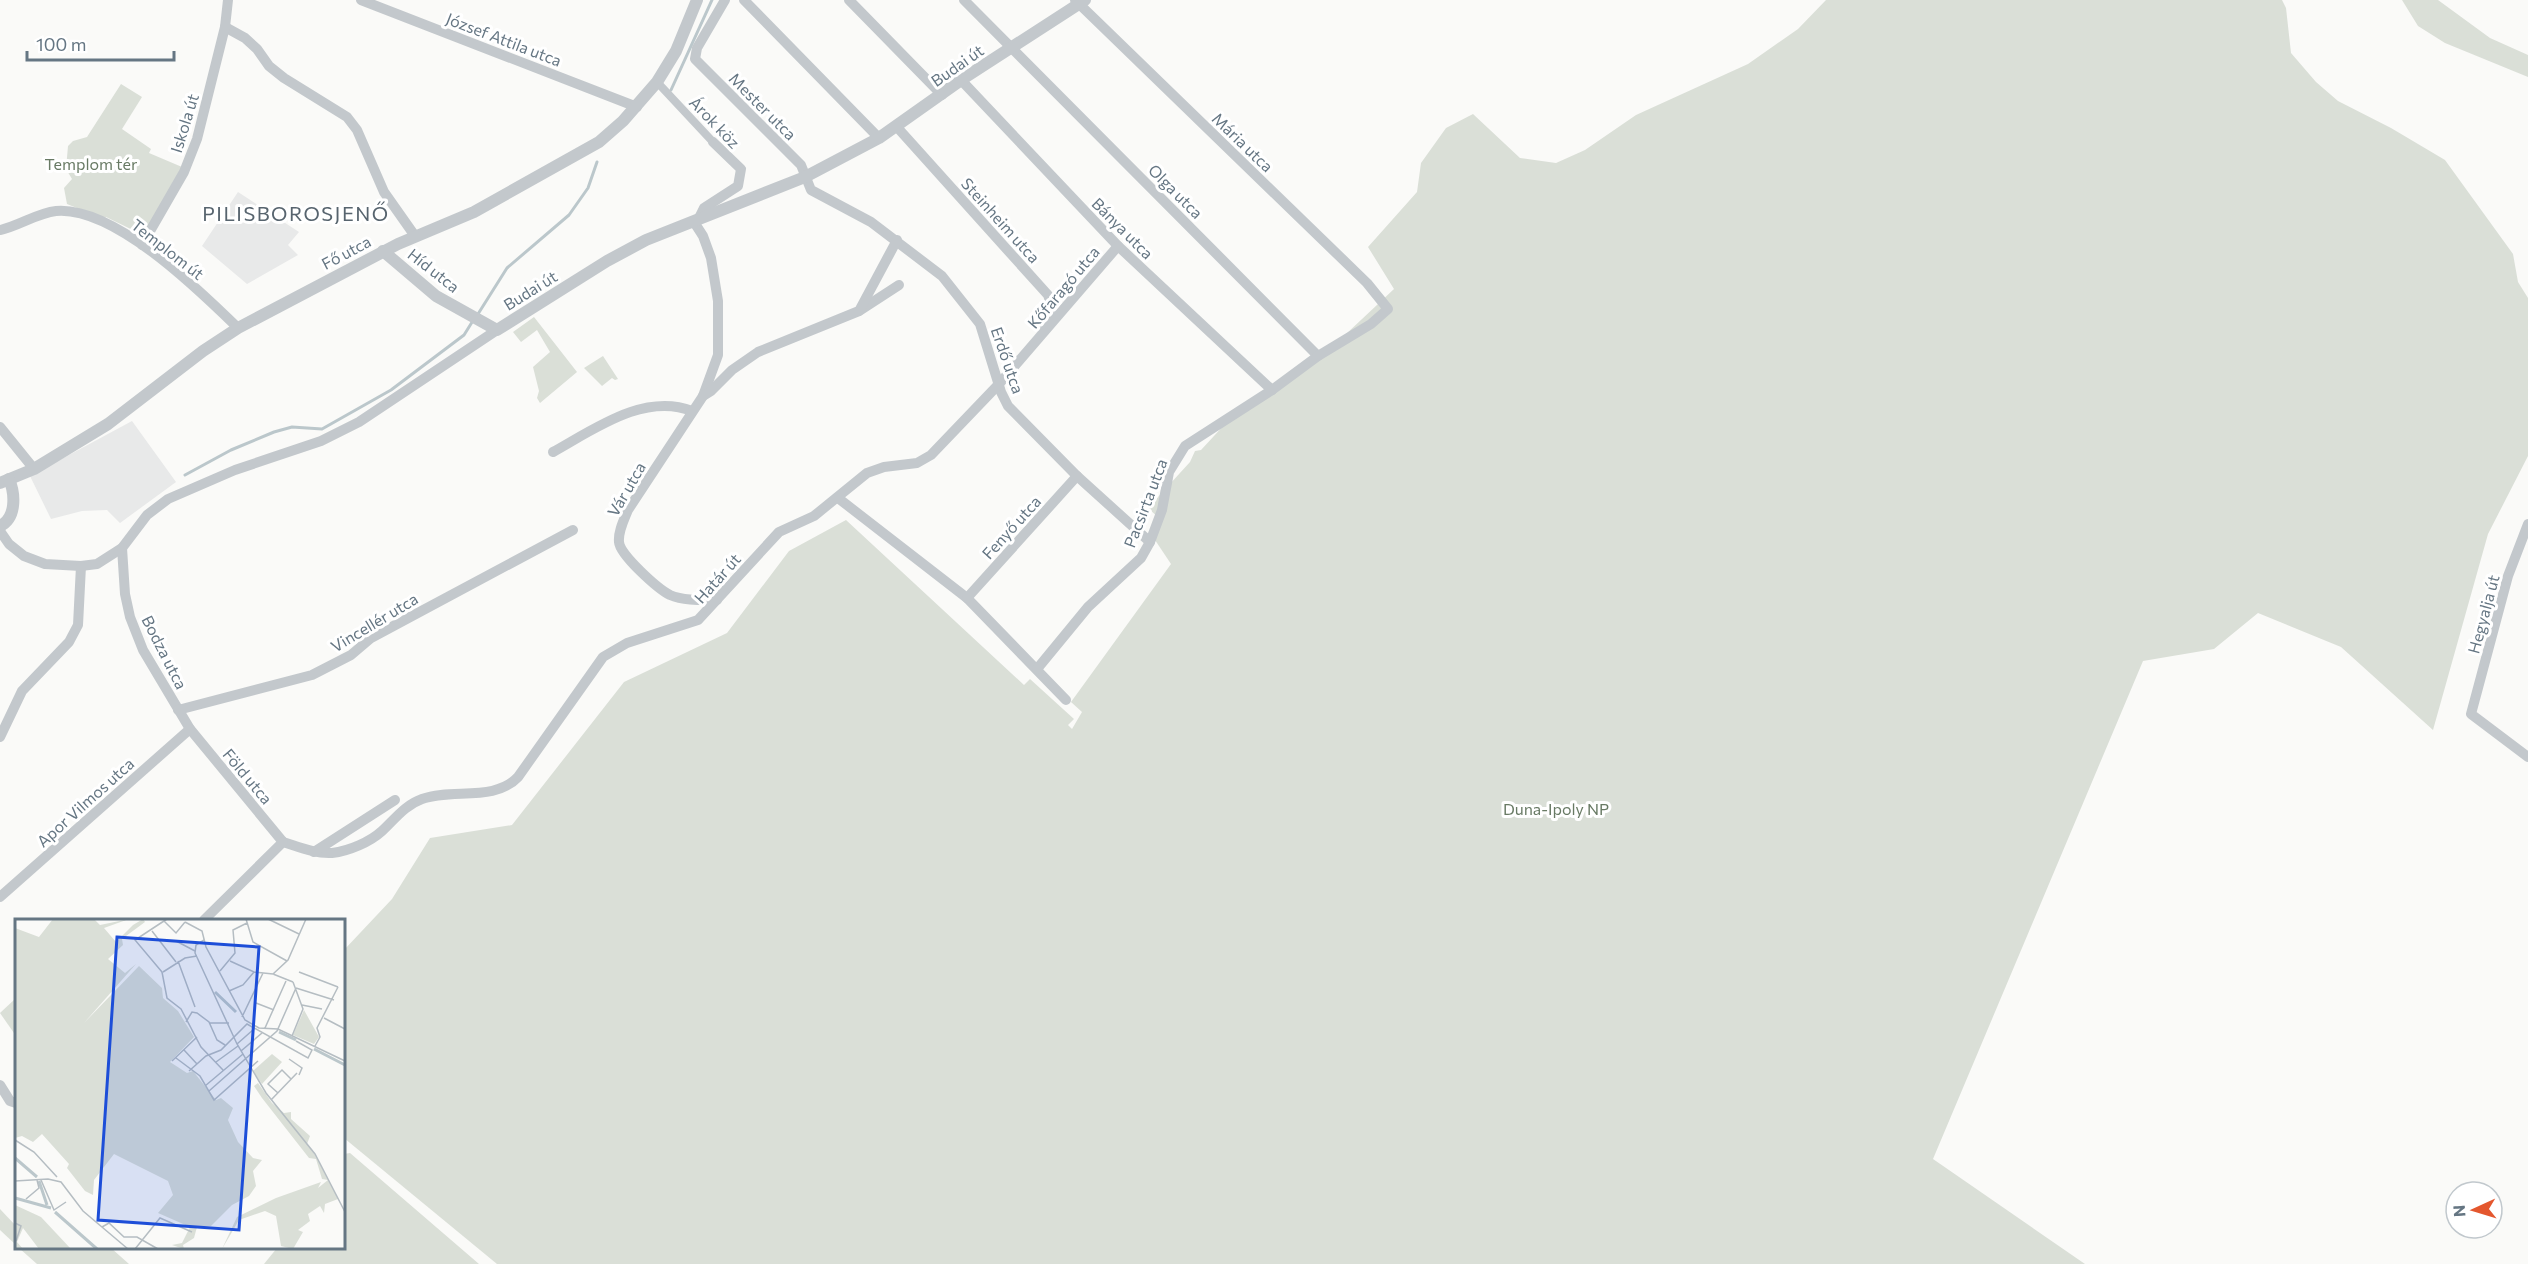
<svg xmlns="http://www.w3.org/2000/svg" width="2528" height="1264" font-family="Commissioner,sans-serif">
  <rect width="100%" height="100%" fill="#fafaf8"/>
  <g fill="#e8e9e9">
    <path d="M238 192 299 232 288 245 298 255 247 284 202 246Z"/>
    <path d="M132 421 176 482 120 523 107 510 82 511 51 519 30 476Z"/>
  </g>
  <g fill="#dadfd7">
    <path d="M1826 0H2282L2286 8 2291 53 2316 82 2338 101 2391 128 2445 160 2513 254 2518 282 2528 298V456L2488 534 2433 730 2341 647 2258 613 2214 649 2143 661 1933 1159 2085 1264H497L344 1138V950L392 899 430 838 512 825 624 682 727 633 789 551 846 520 1024 685 1030 679 1074 719 1068 725 1072 729 1082 712 1071 702 1171 564 1151 534 1161 520 1148 508 1190 462 1195 451 1201 450 1226 423 1329 350 1394 289 1368 247 1417 192 1421 163 1446 128 1473 114 1520 158 1556 163 1585 150 1636 115 1748 64 1798 29Z"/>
    <path d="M2402 0H2438L2490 38 2528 55V77L2445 43 2418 26Z"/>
    <path d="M121 84 142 97 122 129 151 149 149 153 182 167 143 235 106 217 104 219 67 204 64 188 72 179 66 169 68 146 73 141 87 137Z"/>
    <path d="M534 317 577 372 540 403 537 398 539 391 533 367 550 352 537 330 521 342 513 332Z"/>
    <path d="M603 356 618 379 615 380 612 378 602 386 584 368Z"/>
    <path d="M16 998V1036L0 1013Z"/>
    <path d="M350 1153 479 1264H264L277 1248H344V1154Z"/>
    <path d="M0 1209 16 1226V1245L0 1230Z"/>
    <path d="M19 1248H111L129 1264H37Z"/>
  </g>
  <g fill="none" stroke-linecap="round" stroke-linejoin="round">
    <g stroke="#bbc7cb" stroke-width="3">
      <path d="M671 90 712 0"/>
      <path d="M478 314 507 268 569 215 588 188 597 162"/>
      <path d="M185 475 231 450 274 432 292 427 322 429 391 390 464 335 474 319"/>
    </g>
    <path stroke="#c3c8cc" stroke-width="8" d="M657 82 713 142"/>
    <g stroke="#c3c8cc" stroke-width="10">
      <path d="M361 0 637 107"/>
      <path d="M725 0 697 48 695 59 801 165 811 190 871 222 942 276 980 324 1001 392 1008 406 1077 476 1150 542"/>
      <path d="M744 0 879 138"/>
      <path d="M849 0 942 95"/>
      <path d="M964 0 1318 356"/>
      <path d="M225 27 245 38 257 49 269 66 284 78 347 117 357 130 384 192 415 236"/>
      <path d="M961 80 1118 246 1272 390"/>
      <path d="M896 126 1048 295 1052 307 1040 328"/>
      <path d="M698 220 704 208 738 186 741 169 713 142"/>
      <path d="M694 222 703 236 711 258 718 301V355L703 396"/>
      <path d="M0 230C19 226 37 213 56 211 114 206 199 290 238 328"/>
      <path d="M142 245 184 172 197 139 225 27 228 0"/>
      <path d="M859 311 899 285"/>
      <path d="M0 427 34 469"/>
      <path d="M553 452C593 430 644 392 692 411"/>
      <path d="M838 498 967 598 1066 700"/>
      <path d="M2528 524 2508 576 2471 714 2528 757"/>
      <path d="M0 531 9 544 24 556 45 564 81 566 97 564 122 548 147 515 168 499 235 470 321 441 359 422 497 330"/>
      <path d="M122 548 125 594 130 617 143 650 190 729 283 842"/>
      <path d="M967 598 1077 476"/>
      <path d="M717 600C702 600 684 601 670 595 658 589 620 555 619 542 618 531 624 520 628 510L703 396 711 391 732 370 758 352 859 311 897 240"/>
      <path d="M1037 669 1088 607 1141 558 1150 542 1162 510 1169 472 1185 446 1272 390 1318 356 1371 324 1388 309 1367 283 1075 0"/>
      <path d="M178 710 312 675 351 655 371 638 573 530"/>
      <path d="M0 737 22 691 69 642 78 625 81 566"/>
      <path d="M283 842C299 847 315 854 332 853 349 851 370 842 382 831 395 819 405 805 422 799 452 788 495 802 518 777L603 657 627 643 698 620 779 532 814 516 867 473 884 467 917 463 931 455 999 384 1118 246"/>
      <path d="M314 852 395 800"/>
      <path d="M0 897 190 729"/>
      <path d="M204 920 283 842"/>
      <path d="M0 1085 10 1101 16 1103"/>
    </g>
    <g stroke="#c3c8cc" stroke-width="12">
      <path d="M383 251 436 296 497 330 607 261 646 240 805 177 879 138 961 80 1085 0"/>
      <path d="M0 483 34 469 108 424 203 351 238 328 398 244 474 212 599 142 623 121 657 82 676 51 697 0"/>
      <path d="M0 526C17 518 15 493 9 479"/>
    </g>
  </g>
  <g text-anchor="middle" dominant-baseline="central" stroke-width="6" stroke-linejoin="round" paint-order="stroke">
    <g font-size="16" fill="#657683" stroke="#fff">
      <text transform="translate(504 39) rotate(21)">József Attila utca</text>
      <text transform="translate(957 65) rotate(-35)">Budai út</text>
      <text transform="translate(763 106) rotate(45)">Mester utca</text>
      <text transform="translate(715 122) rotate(46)">Árok köz</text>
      <text transform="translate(184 123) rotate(-73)">Iskola út</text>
      <text transform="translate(1243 142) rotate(44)">Mária utca</text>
      <text transform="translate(1176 191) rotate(45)">Olga utca</text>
      <text transform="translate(1001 220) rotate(48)">Steinheim utca</text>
      <text transform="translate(1123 228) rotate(45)">Bánya utca</text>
      <text transform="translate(168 249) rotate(38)">Templom út</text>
      <text transform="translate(346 252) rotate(-28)">Fő utca</text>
      <text transform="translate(434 270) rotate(38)">Híd utca</text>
      <text transform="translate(1063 287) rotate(-50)">Kőfaragó utca</text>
      <text transform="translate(530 290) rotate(-32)">Budai út</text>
      <text transform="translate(1008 360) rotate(71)">Erdő utca</text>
      <text transform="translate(626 489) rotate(-60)">Vár utca</text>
      <text transform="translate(1145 503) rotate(-69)">Pacsirta utca</text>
      <text transform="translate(1011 527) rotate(-48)">Fenyő utca</text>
      <text transform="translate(717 578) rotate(-48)">Határ út</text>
      <text transform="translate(2483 614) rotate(-75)">Hegyalja út</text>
      <text transform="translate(374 622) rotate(-31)">Vincellér utca</text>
      <text transform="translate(165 652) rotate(63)">Bodza utca</text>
      <text transform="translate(248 776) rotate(50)">Föld utca</text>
      <text transform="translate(85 802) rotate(-42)">Apor Vilmos utca</text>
    </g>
    <g font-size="16" fill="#687a64" stroke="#fff">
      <text x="91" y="163">Templom tér</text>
      <text x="1556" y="808">Duna-Ipoly NP</text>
    </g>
    <g font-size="20" letter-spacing="1.5" fill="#57646e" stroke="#fff">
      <text x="296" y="213">PILISBOROSJENŐ</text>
    </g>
  </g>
  <g transform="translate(15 919)">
    <rect width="330" height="330" fill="#fafaf8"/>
    <path d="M38 0H79L85 6 114 0 89 9 101 23 118 6 128 0 130 3 107 20 108 26 93 40 110 54 121 45 69 104 124 47 147 69 148 79 163 92 179 118 155 143 172 154 178 152 201 181 206 179 218 189 213 201 223 223 238 239 247 241 238 252 241 267 234 277 217 286 196 307 182 308 179 319 168 326 169 330 157 326 167 324 175 308 143 294 158 276 153 262 99 235 79 261 78 276 70 272 52 249 54 245 27 215 18 223 7 217 0 219V9L24 18ZM289 91 304 118 299 125 278 116ZM257 135 267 143 247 165 238 152ZM243 164 257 184 269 194 276 193V200L295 217 292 225 300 236 323 280 310 285 309 294 305 287 293 295 295 302 283 311 288 313 278 330 266 327 261 297 250 292 224 301 207 330 222 298 261 279 306 263 303 269 313 261 307 260 301 240 294 239 247 179 239 167ZM0 286 26 298 56 330H24L8 309 2 323 8 330H0Z" fill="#dadfd7"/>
    <path fill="none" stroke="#bbc7cb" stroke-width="3" d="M200 73 221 93M264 113 281 121M299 130 330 146M0 239 22 258M24 262 32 286M0 279 36 289M40 293 82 330"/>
    <path fill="none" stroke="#b5bdc2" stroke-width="1.5" d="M231 0 238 23 272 42M253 0 284 15M149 2 161 14 170 3M170 3 187 12 191 28 230 101 244 109 263 110 330 142M137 12 161 43M189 21 181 26 180 34 222 125 251 174 300 235 330 293M161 22 180 32M163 42 180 88M215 42 239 53 258 55M205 52 220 34 218 11 232 4M147 53 152 79 166 90 186 128 208 151M147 53 120 21 152 0M148 53 170 39 182 37M284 53 323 68M258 55 273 41 291 0M258 55 278 63M281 69 319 81M214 72 228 66 239 53M241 84 259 91M287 86 307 90M227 98 248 54M309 99 330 110M171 103 177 93 182 94 194 103 202 121 210 126M195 104H214M250 109 271 62M277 117 288 90 278 63M222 125 239 110M300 127 305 118 302 109 323 68M169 131 182 145M226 132 247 114M161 139 185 157 199 181 243 142M274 140 287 149 284 156M157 142 182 118M201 143 223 127M174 152 191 137 206 131 232 105 293 139 297 131 281 122M190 167 228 135M194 172 262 112 281 69M263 174 253 165 267 151 276 160M256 181 282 154M0 221 19 233 42 258M26 261 39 291 51 283M0 262 33 260 46 263 68 292 113 330M11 280 24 269 22 261M0 304 6 307 1 322M87 308 94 304 109 318H122L143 330M120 330 145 299 177 313"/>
    <path fill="#1d4ed8" fill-opacity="0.15" stroke="#1d4ed8" stroke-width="3" d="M102 18 244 28 224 311 83 301Z"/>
    <rect width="330" height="330" fill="none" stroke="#657683" stroke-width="3"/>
  </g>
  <g transform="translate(2474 1210) rotate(266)"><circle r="28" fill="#ffffff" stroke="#c1c8cd" stroke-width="1.5"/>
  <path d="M0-4.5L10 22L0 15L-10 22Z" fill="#e4572e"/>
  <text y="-9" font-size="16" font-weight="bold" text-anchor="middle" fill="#657683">N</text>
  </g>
  <path d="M27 51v9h147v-9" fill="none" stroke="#657683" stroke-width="3"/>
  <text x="36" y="51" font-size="18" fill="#657683" stroke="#ffffff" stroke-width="4.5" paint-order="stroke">100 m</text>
</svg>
